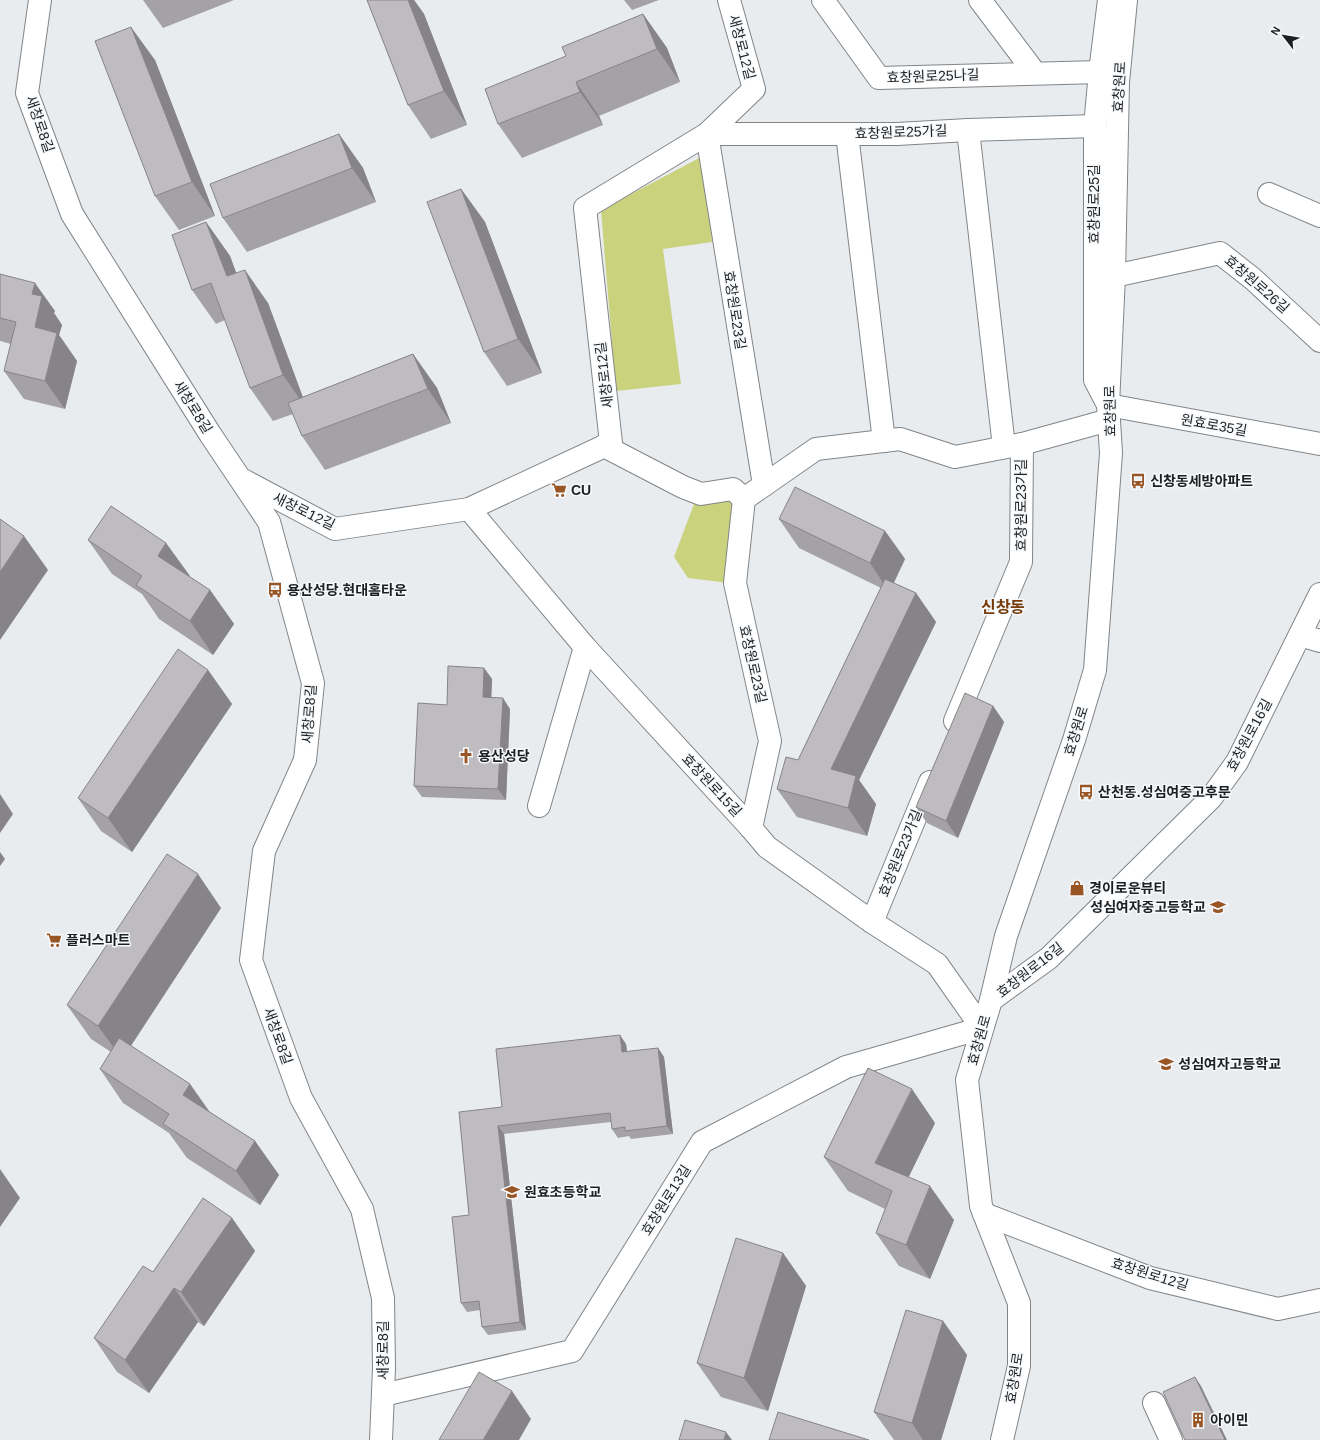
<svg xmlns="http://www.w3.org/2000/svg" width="1320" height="1440" font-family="Helvetica,'Noto Sans KR',sans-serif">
  <rect width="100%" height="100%" fill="#e9ecef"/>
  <g fill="#cbd27d">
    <path d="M703 156 712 242 663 249 681 384 616 391 601 210Z"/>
    <path d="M730 501 738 505 729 583 688 578 674 557 694 504Z"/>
  </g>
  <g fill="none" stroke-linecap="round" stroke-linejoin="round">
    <g stroke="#828588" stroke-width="24">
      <g id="street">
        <path d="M40 0 27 93 72 214 210 434 269 522 313 683 305 760 264 851 251 960 301 1098 362 1209 383 1298 384 1368 381 1440"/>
        <path d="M823 0 879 78 1100 72"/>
        <path d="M980 0 1035 73"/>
        <path d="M968 130 1004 447"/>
        <path d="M847 134 884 441"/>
        <path d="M1269 194 1320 216"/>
        <path d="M1114 276 1220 253 1253 279 1320 341"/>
        <path d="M1108 405 1095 380V126L1100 72 1109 0"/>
        <path d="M604 446 683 487 701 494 733 489 744 499"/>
        <path d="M243 480 335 529 469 509 611 443 585 208 707 134 754 89 729 0"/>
        <path d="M764 485 707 134H897L968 130 1095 126"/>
        <path d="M1300 635 1320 641"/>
        <path d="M955 721 1021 562 1022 444"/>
        <path d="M539 806 585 647"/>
        <path d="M751 828 770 741 735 583 744 499 816 449 900 439 955 457 1022 444 1109 420"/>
        <path d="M872 922 930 782"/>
        <path d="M991 1000 1049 958 1211 798 1237 762 1320 594"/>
        <path d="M984 1214 1150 1278 1278 1309 1320 1300"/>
        <path d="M383 1395 572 1351 702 1142 846 1067 982 1028 937 964 872 922 767 847 751 828 585 647 469 509"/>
        <path d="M1154 1403 1171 1440"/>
      </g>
    </g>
    <g stroke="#828588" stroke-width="24">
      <g id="secondary">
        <path d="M1108 405 1320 444"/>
        <path d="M1002 1440 1019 1366V1303L981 1206 967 1080 991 1000 1006 936 1074 740 1095 670 1111 453 1108 405 1114 276 1118 82 1126 0"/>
      </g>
    </g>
    <use href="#street" stroke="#fff" stroke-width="22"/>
    <use href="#secondary" stroke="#fff" stroke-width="22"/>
  </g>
  <g fill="#a4a2a5">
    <path d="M143 0H234L163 28Z"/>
    <path d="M367 0H414L424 14 467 125 431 139 408 105Z"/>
    <path d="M624 0H659L632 10Z"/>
    <path d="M643 14 667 48 680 82 599 116 603 125 522 158 498 124 566 56Z"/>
    <path d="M155 60 215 216 179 230 155 196Z"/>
    <path d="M339 134 363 168 376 202 247 252 223 218Z"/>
    <path d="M461 189 485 222 542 373 507 386 484 352Z"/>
    <path d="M206 222 230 256 236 273 268 303 303 397 413 354 437 388 451 423 325 470 302 436 293 414 273 421 250 388 225 320 216 324 192 290Z"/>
    <path d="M0 274 55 311 54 313 62 325 59 335 77 361 65 409 24 399 4 371 11 344 0 341Z"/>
    <path d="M779 519 885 531 905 559 894 583 916 593 936 622 859 780 876 804 867 836 797 817 777 789 798 760 881 588 799 548Z"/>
    <path d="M88 540 166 543 190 577 210 590 234 624 213 655 159 619 142 594 112 574Z"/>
    <path d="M484 668 492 679 491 697 510 709 506 800 422 797 414 786 447 705Z"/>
    <path d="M208 670 232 704 132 852 101 831 78 798Z"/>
    <path d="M993 706 1004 722 958 838 927 823 916 807Z"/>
    <path d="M221 908 131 1046 190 1084 209 1112 255 1141 279 1175 260 1205 187 1158 169 1133 123 1103 100 1069 111 1052 91 1039 67 1005Z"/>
    <path d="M626 1044 627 1052 658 1048 664 1057 673 1134 631 1139 629 1136 618 1138 612 1129 611 1122 504 1134 526 1330 488 1335 482 1327 480 1310 467 1312 461 1303 502 1107Z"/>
    <path d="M935 1123 908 1177 954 1220 930 1279 899 1266 876 1233 885 1209 848 1191 824 1157Z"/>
    <path d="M232 1218 255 1251 204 1326 198 1322 149 1393 117 1372 94 1338 153 1272Z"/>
    <path d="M783 1253 806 1286 768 1411 721 1397 697 1363Z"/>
    <path d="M943 1321 967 1355 941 1440H894L874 1412Z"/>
  </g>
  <g fill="#868486">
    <path d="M408 0H414L424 14 467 125 444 91Z"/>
    <path d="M643 14 667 48 680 82 657 49Z"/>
    <path d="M131 27 155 60 215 216 192 182Z"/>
    <path d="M576 82 599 116 603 125 580 92Z"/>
    <path d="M339 134 363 168 376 202 352 168Z"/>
    <path d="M461 189 485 222 542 373 518 339Z"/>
    <path d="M206 222 230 256 250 310 227 276Z"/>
    <path d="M245 270 268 303 307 409 283 375Z"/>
    <path d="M35 283 55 311 54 313 62 325 59 335 77 361 65 409 45 381 35 327 32 294Z"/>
    <path d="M413 354 437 388 451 423 428 389Z"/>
    <path d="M885 531 905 559 889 592 870 563Z"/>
    <path d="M24 536 48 570 0 640V572Z"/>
    <path d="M166 543 190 576 182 589 158 556Z"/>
    <path d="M210 590 234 624 213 655 190 621Z"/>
    <path d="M916 593 936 622 859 780 876 804 867 836 848 808 831 769Z"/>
    <path d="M484 668 492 679 491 708 483 697Z"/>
    <path d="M208 670 232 704 132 852 108 818Z"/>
    <path d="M503 698 510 709 506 800 498 789Z"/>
    <path d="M993 706 1004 722 958 838 946 821Z"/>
    <path d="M0 794 13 814 0 833Z"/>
    <path d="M0 852 5 859 0 866Z"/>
    <path d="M198 874 221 908 122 1059 98 1026Z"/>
    <path d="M620 1035 626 1044 628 1061 622 1052Z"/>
    <path d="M658 1048 664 1057 673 1134 667 1126Z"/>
    <path d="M190 1084 214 1118 183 1095Z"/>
    <path d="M912 1089 935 1123 899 1197 875 1163Z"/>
    <path d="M498 1126 504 1134 526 1330 520 1322Z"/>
    <path d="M255 1141 279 1175 260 1205 236 1171Z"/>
    <path d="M0 1169 20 1198 0 1227Z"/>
    <path d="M930 1186 954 1220 930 1279 906 1245Z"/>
    <path d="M232 1218 255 1251 204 1326 181 1292Z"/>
    <path d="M783 1253 806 1286 768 1411 744 1378Z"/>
    <path d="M174 1288 198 1322 149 1393 125 1360Z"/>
    <path d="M943 1321 967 1355 941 1440H923L912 1423Z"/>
    <path d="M1195 1377 1201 1386 1227 1440H1225Z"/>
    <path d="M512 1391 531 1419 519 1440H483Z"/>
    <path d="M726 1432 732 1440H724Z"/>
  </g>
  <g fill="#bfbcc0" stroke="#868486">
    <path d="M367 0H408L444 91 408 105Z"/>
    <path d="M643 14 657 49 576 82 580 92 498 124 485 89 566 56 562 47Z"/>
    <path d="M131 27 192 182 155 196 95 41Z"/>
    <path d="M339 134 352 168 223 218 210 184Z"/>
    <path d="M461 189 518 339 484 352 427 202Z"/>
    <path d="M206 222 227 276 245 270 283 375 250 388 211 283 192 290 172 235Z"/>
    <path d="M0 274 35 283 32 294 42 296 35 327 57 333 45 381 4 371 16 322 0 318Z"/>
    <path d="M413 354 428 389 302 436 288 403Z"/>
    <path d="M795 487 885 531 870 563 779 519Z"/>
    <path d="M111 506 166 543 158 556 210 590 190 621 136 585 142 576 88 540Z"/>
    <path d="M0 519 24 536 0 572Z"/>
    <path d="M885 579 916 593 831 769 856 776 848 808 777 789 786 757 798 760Z"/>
    <path d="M178 649 208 670 108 818 78 798Z"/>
    <path d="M448 666 484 668 483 697 503 698 498 789 414 786 418 703 447 705Z"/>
    <path d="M965 693 993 706 946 821 916 807Z"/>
    <path d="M167 854 198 874 98 1026 67 1005Z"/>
    <path d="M620 1035 622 1052 658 1048 667 1126 625 1131V1127L612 1129 610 1113 498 1126 520 1322 482 1327 479 1301 461 1303 452 1217 469 1215 459 1112 502 1107 496 1049Z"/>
    <path d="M119 1038 190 1084 183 1095 255 1141 236 1171 163 1124 169 1114 100 1069Z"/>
    <path d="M868 1068 912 1089 875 1163 930 1186 906 1245 876 1233 892 1191 824 1157Z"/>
    <path d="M203 1198 232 1218 181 1292 174 1288 125 1360 94 1338 143 1266 153 1272Z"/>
    <path d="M736 1238 783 1253 744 1378 697 1363Z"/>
    <path d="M906 1310 943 1321 912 1423 874 1412Z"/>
    <path d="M479 1372 512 1391 483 1440H439Z"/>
    <path d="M1195 1377 1225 1440H1185L1163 1392Z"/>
    <path d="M778 1412 869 1440H769Z"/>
    <path d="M685 1420 726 1432 724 1440H679Z"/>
  </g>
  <defs>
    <g id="bus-bare" transform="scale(1.2)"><path d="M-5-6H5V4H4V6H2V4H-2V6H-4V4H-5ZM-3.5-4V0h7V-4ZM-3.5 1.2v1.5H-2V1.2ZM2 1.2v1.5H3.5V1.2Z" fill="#995625" stroke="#f6f9fc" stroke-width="2.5" paint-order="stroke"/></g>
    <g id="supermarket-bare" transform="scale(1.2)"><path d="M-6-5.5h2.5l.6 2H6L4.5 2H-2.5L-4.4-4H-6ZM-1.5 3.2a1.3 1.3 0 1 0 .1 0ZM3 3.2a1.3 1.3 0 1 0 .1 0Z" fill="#995625" stroke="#f6f9fc" stroke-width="2.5" paint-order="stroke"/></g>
    <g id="church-bare" transform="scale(1.2)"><path d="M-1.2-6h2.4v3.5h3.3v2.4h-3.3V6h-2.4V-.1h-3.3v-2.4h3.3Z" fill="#995625" stroke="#f6f9fc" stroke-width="2.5" paint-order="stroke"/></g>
    <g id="shop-bare" transform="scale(1.2)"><path d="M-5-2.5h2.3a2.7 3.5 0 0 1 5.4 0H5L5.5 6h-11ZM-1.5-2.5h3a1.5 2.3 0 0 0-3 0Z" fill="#995625" stroke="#f6f9fc" stroke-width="2.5" paint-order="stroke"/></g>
    <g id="school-bare" transform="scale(1.2)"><path d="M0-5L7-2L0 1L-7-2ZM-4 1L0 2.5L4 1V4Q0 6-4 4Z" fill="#995625" stroke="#f6f9fc" stroke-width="2.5" paint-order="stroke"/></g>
    <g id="building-bare" transform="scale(1.2)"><path d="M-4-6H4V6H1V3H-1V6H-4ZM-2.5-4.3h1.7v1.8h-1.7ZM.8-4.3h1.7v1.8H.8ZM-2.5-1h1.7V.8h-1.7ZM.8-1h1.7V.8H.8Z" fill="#995625" stroke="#f6f9fc" stroke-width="2.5" paint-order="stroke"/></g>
  </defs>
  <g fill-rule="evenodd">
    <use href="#bus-bare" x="1138" y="481"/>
    <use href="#supermarket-bare" x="559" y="490"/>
    <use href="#bus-bare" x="275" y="590"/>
    <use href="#church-bare" x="466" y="756"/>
    <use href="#bus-bare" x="1086" y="792"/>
    <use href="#shop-bare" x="1077" y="888"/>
    <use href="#school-bare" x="1218" y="907"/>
    <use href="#supermarket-bare" x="54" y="940"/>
    <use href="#school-bare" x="1166" y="1064"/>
    <use href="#school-bare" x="512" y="1192"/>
    <use href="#building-bare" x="1198" y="1420"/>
  </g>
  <g text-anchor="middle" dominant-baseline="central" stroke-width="3" stroke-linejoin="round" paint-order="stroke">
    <g font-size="14" fill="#1e1f20" stroke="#f6f9fc">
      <text transform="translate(742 47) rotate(75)">새창로12길</text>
      <text transform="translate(933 76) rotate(-2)">효창원로25나길</text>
      <text transform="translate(1119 87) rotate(-87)">효창원로</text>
      <text transform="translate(40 124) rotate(71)">새창로8길</text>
      <text transform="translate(901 132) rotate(-2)">효창원로25가길</text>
      <text transform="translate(1094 204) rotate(-90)">효창원로25길</text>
      <text transform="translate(1257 284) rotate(41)">효창원로26길</text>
      <text transform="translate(735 310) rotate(81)">효창원로23길</text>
      <text transform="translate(604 375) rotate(-97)">새창로12길</text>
      <text transform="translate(193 407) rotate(58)">새창로8길</text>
      <text transform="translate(1110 411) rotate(-91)">효창원로</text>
      <text transform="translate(1214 425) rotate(10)">원효로35길</text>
      <text transform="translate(1021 505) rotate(-90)">효창원로23가길</text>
      <text transform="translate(304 511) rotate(26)">새창로12길</text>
      <text transform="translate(753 664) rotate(77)">효창원로23길</text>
      <text transform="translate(309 714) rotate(-86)">새창로8길</text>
      <text transform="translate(1076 731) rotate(-73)">효창원로</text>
      <text transform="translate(1249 735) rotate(-62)">효창원로16길</text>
      <text transform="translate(712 785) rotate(47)">효창원로15길</text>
      <text transform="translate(900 853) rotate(-68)">효창원로23가길</text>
      <text transform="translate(1030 970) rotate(-38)">효창원로16길</text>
      <text transform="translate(278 1036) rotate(70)">새창로8길</text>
      <text transform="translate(979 1040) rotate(-74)">효창원로</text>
      <text transform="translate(666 1200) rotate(-58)">효창원로13길</text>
      <text transform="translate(1150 1274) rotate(17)">효창원로12길</text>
      <text transform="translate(383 1350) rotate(-90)">새창로8길</text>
      <text transform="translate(1014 1378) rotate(-81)">효창원로</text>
    </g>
    <g font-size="14" font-weight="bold" fill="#1e1f20" stroke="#f6f9fc" text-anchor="start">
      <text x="1150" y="481">신창동세방아파트</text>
      <text x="571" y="490">CU</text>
      <text x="287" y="590">용산성당.현대홈타운</text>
      <text x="478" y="756">용산성당</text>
      <text x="1098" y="792">산천동.성심여중고후문</text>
      <text x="1089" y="888">경이로운뷰티</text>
      <text x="1206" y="907" text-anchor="end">성심여자중고등학교</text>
      <text x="66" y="940">플러스마트</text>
      <text x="1178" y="1064">성심여자고등학교</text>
      <text x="524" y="1192">원효초등학교</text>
      <text x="1210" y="1420">아이민</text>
    </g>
    <g font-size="16" font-weight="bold" fill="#773c0b" stroke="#f6f9fc">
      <text x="1003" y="607">신창동</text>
    </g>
  </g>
  <g transform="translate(1284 36) rotate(301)" stroke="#f6f9fc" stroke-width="3" paint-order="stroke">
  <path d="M0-3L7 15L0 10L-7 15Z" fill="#1e1f20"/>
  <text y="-6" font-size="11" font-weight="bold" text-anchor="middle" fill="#1e1f20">N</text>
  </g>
</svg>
